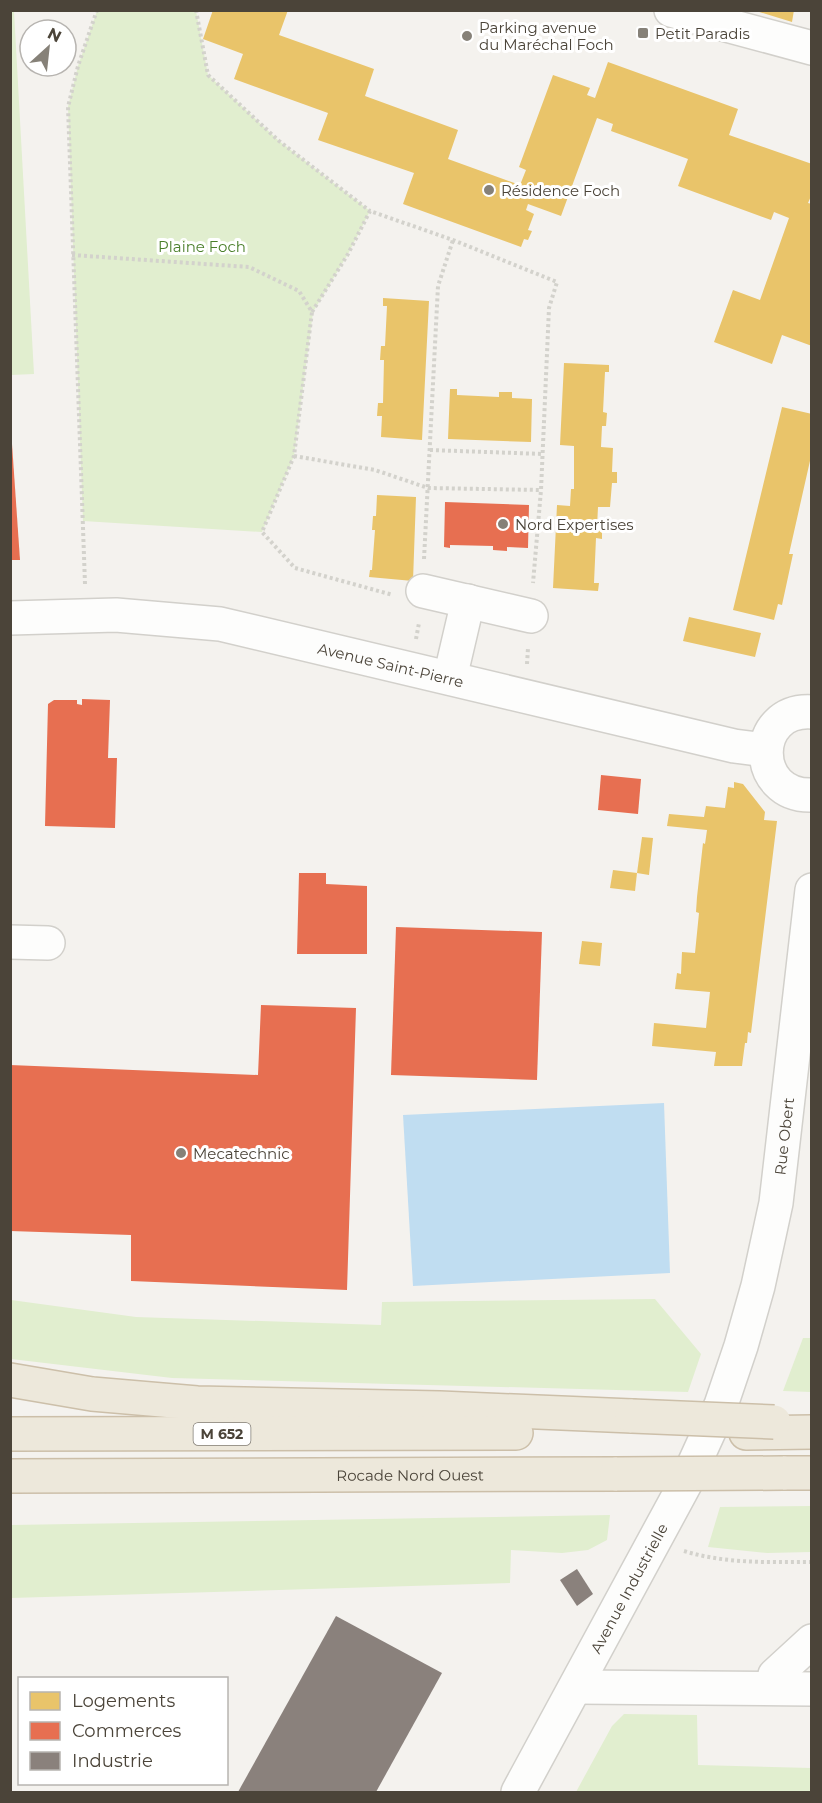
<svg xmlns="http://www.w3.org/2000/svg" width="822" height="1803" font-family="Montserrat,sans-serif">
  <rect width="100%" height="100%" fill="#f4f2ee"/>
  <g fill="#e1eecf">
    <path d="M10 11H14L34 374 11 375Z"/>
    <path d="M97 11H196L208 75 279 141 370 211 348 254 313 312 294 456 262 532 83 521 68 107 78 66Z"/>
    <path d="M655 1299 701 1354 688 1392 172 1378 11 1359V1300L136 1317 381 1325 382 1302Z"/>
    <path d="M803 1338H811V1392L783 1391Z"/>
    <path d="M811 1506V1552L767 1553 708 1547 720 1507Z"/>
    <path d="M610 1515 607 1540 588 1550 562 1553 511 1550 510 1583 11 1598V1525Z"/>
    <path d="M624 1714 697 1715 698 1765 811 1768V1792H576L612 1726Z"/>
  </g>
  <path fill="#c0ddf1" d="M664 1103 670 1273 413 1286 403 1115Z"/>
  <g fill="#e9c46a">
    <path d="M213 10H288L279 35 374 69 365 96 458 130 448 159 520 185 526 170 519 167 553 75 590 88 587 95 595 98 608 62 738 109 729 135 812 164V194L808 203 812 204V346L782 335 772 364 714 342 733 290 760 300 789 218 774 212 771 220 678 186 688 159 611 131 613 124 597 118 561 216 528 204 526 210 534 214 528 230 532 231 528 240 524 239 521 247 403 204 414 173 318 140 328 113 234 79 243 54 203 39Z"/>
    <path d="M753 10H794L792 22Z"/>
    <path d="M383 298 429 301 422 440 381 437 382 416H377L378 403H383L384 360H380L381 346H385L387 306H383Z"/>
    <path d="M564 363 609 365V372H605L603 412 607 413 606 426H602L601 447 613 448 612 472H617V483H612L610 507H598L597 527 602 528V539L596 538 594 583H599L598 591 553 588 557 505 570 506 571 489H574V446L560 445Z"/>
    <path d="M450 389H457V395L499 397V392H512V398L532 399 531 442 448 439Z"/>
    <path d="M782 407 812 414V452L789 554H793L782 605 778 604 774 620 733 610Z"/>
    <path d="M377 495 416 497 413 581 369 577 370 570H372L375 530H372L373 516H376Z"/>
    <path d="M689 617 761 633 755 657 683 641Z"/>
    <path d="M734 782 743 784 765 812 764 820 777 821 751 1033 748 1032 747 1043H745L742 1066H714L716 1052 652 1046 654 1023 706 1028 710 992 675 989 677 973 681 974 682 952 695 953 699 913 696 912 697 897 703 843 705 844 707 830 667 826 669 814 704 817 706 806 725 808 728 787 734 788Z"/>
    <path d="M642 837 653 838 649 875 637 873Z"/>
    <path d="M613 870 637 873 635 891 610 888Z"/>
    <path d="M582 941 602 943 600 966 579 964Z"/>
  </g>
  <g fill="#e76f51">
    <path d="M10 444H12L20 560H10Z"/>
    <path d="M445 502 529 505 528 548 507 547V551L493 550V546L450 545V548L444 547Z"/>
    <path d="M82 699 110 700 108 758H117L115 828 45 826 48 704 54 700H77V704L82 705Z"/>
    <path d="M601 775 641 779 638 814 598 810Z"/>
    <path d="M299 873H326V884L367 886V954H297Z"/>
    <path d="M396 927 542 932 537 1080 391 1075Z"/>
    <path d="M261 1005 356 1008 347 1290 131 1281V1235L10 1231V1065L258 1075Z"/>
  </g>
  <g fill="#8a817c">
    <path d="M577 1569 593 1594 577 1606 560 1580Z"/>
    <path d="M336 1616 442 1673 376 1792H238Z"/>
  </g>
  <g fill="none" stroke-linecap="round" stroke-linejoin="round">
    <g stroke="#d2d0cb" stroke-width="36">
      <g id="minor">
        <path d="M671 10 812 48"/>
        <path d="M423 591 531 616"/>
        <path id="s1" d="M10 618 116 615 220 624 734 746 765 750"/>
        <path d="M450 678 468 601"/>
        <path d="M812 712C751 708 751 797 812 795"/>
        <path d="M10 942 48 943"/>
        <path d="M576 1687 812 1689"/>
        <path d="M777 1688 775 1675 812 1641"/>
        <path id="s2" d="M518 1792 685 1484 721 1405 741 1346 758 1286 776 1203 812 890"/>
      </g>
    </g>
    <g stroke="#ccbfa9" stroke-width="36">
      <g id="highway">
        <path d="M10 1380 92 1394 197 1403 440 1408 632 1416"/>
        <path d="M746 1433 812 1432"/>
        <path d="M10 1434 516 1433"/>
        <path d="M783 1473H812"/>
        <path id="s3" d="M10 1476 617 1474"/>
      </g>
    </g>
    <g stroke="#d3d2cc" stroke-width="4" stroke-dasharray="3 3" stroke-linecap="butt">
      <path d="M196 10 208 75 279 141 370 211"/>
      <path d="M72 255 249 267 299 291 312 312 294 456 262 532 295 568 393 595"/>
      <path d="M312 312 348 254 370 211 453 240 557 282 549 308 541 490 533 583"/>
      <path d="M430 450 543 454"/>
      <path d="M294 456 375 470 428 488 541 490"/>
      <path d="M424 559 438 286 453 240"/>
      <path d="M85 584 68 107 78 66 97 10"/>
      <path d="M416 639 419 623"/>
      <path d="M527 664 528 648"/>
      <path d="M684 1551C726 1564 768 1562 812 1562"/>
    </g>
    <use href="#minor" stroke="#fdfdfc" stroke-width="33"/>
    <use href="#highway" stroke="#ede8db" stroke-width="33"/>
    <g stroke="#ccbfa9" stroke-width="36" stroke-linecap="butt">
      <g id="highway-bridge">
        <path d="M632 1416 774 1422"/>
        <path d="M617 1474 783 1473"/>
      </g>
    </g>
    <use href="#highway-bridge" stroke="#ede8db" stroke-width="33"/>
  </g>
  <g fill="#868178" stroke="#fff" stroke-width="2">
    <rect x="637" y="27" width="12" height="12" rx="3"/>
    <circle cx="467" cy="36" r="6"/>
    <circle cx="489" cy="190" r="6"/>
    <circle cx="503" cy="524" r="6"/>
    <circle cx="181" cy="1153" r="6"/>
  </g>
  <g text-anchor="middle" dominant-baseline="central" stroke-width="6" stroke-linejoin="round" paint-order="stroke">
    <rect fill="#fff" stroke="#817c74" stroke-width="1.5" x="193.5" y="1423" width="57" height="22" rx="4.5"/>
    <g font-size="14" font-weight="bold" fill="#4b4439">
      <text x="222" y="1434">M 652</text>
    </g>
    <g font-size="15" fill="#4b4439" stroke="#fff" text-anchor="start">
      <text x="479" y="27">Parking avenue<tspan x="479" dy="17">du Maréchal Foch</tspan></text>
      <text x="655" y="33">Petit Paradis</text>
      <text x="501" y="190">Résidence Foch</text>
      <text x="515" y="524">Nord Expertises</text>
      <text x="193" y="1153">Mecatechnic</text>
    </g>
    <g font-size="15" fill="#4a7f2a" stroke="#fff">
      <text x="202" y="246">Plaine Foch</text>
    </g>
    <g font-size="15" fill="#4b4439" stroke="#fff">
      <text stroke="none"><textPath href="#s1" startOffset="386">Avenue Saint-Pierre</textPath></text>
      <text stroke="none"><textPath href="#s2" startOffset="714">Rue Obert</textPath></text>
      <text stroke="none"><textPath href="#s3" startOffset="400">Rocade Nord Ouest</textPath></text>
      <text stroke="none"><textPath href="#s2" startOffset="232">Avenue Industrielle</textPath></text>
    </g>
  </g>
  <rect width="822" height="1803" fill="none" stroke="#4b4439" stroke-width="24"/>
  <rect x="18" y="1677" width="210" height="108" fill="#ffffff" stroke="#b7b4b0" stroke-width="1.5"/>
  <rect x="30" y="1692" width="30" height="18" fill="#e9c46a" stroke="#b7b4b0" stroke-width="1.5"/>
  <text x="72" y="1707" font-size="18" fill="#4b4439">Logements</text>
  <rect x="30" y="1722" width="30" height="18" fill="#e76f51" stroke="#b7b4b0" stroke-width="1.5"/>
  <text x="72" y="1737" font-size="18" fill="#4b4439">Commerces</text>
  <rect x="30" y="1752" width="30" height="18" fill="#8a817c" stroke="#b7b4b0" stroke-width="1.5"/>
  <text x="72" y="1767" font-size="18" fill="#4b4439">Industrie</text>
  <g transform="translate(48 48) rotate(27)"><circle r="28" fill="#ffffff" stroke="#b7b4b0" stroke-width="1.5"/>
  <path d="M0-4.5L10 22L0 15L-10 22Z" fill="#868178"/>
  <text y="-9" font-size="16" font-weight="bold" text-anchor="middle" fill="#4b4439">N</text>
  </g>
</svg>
